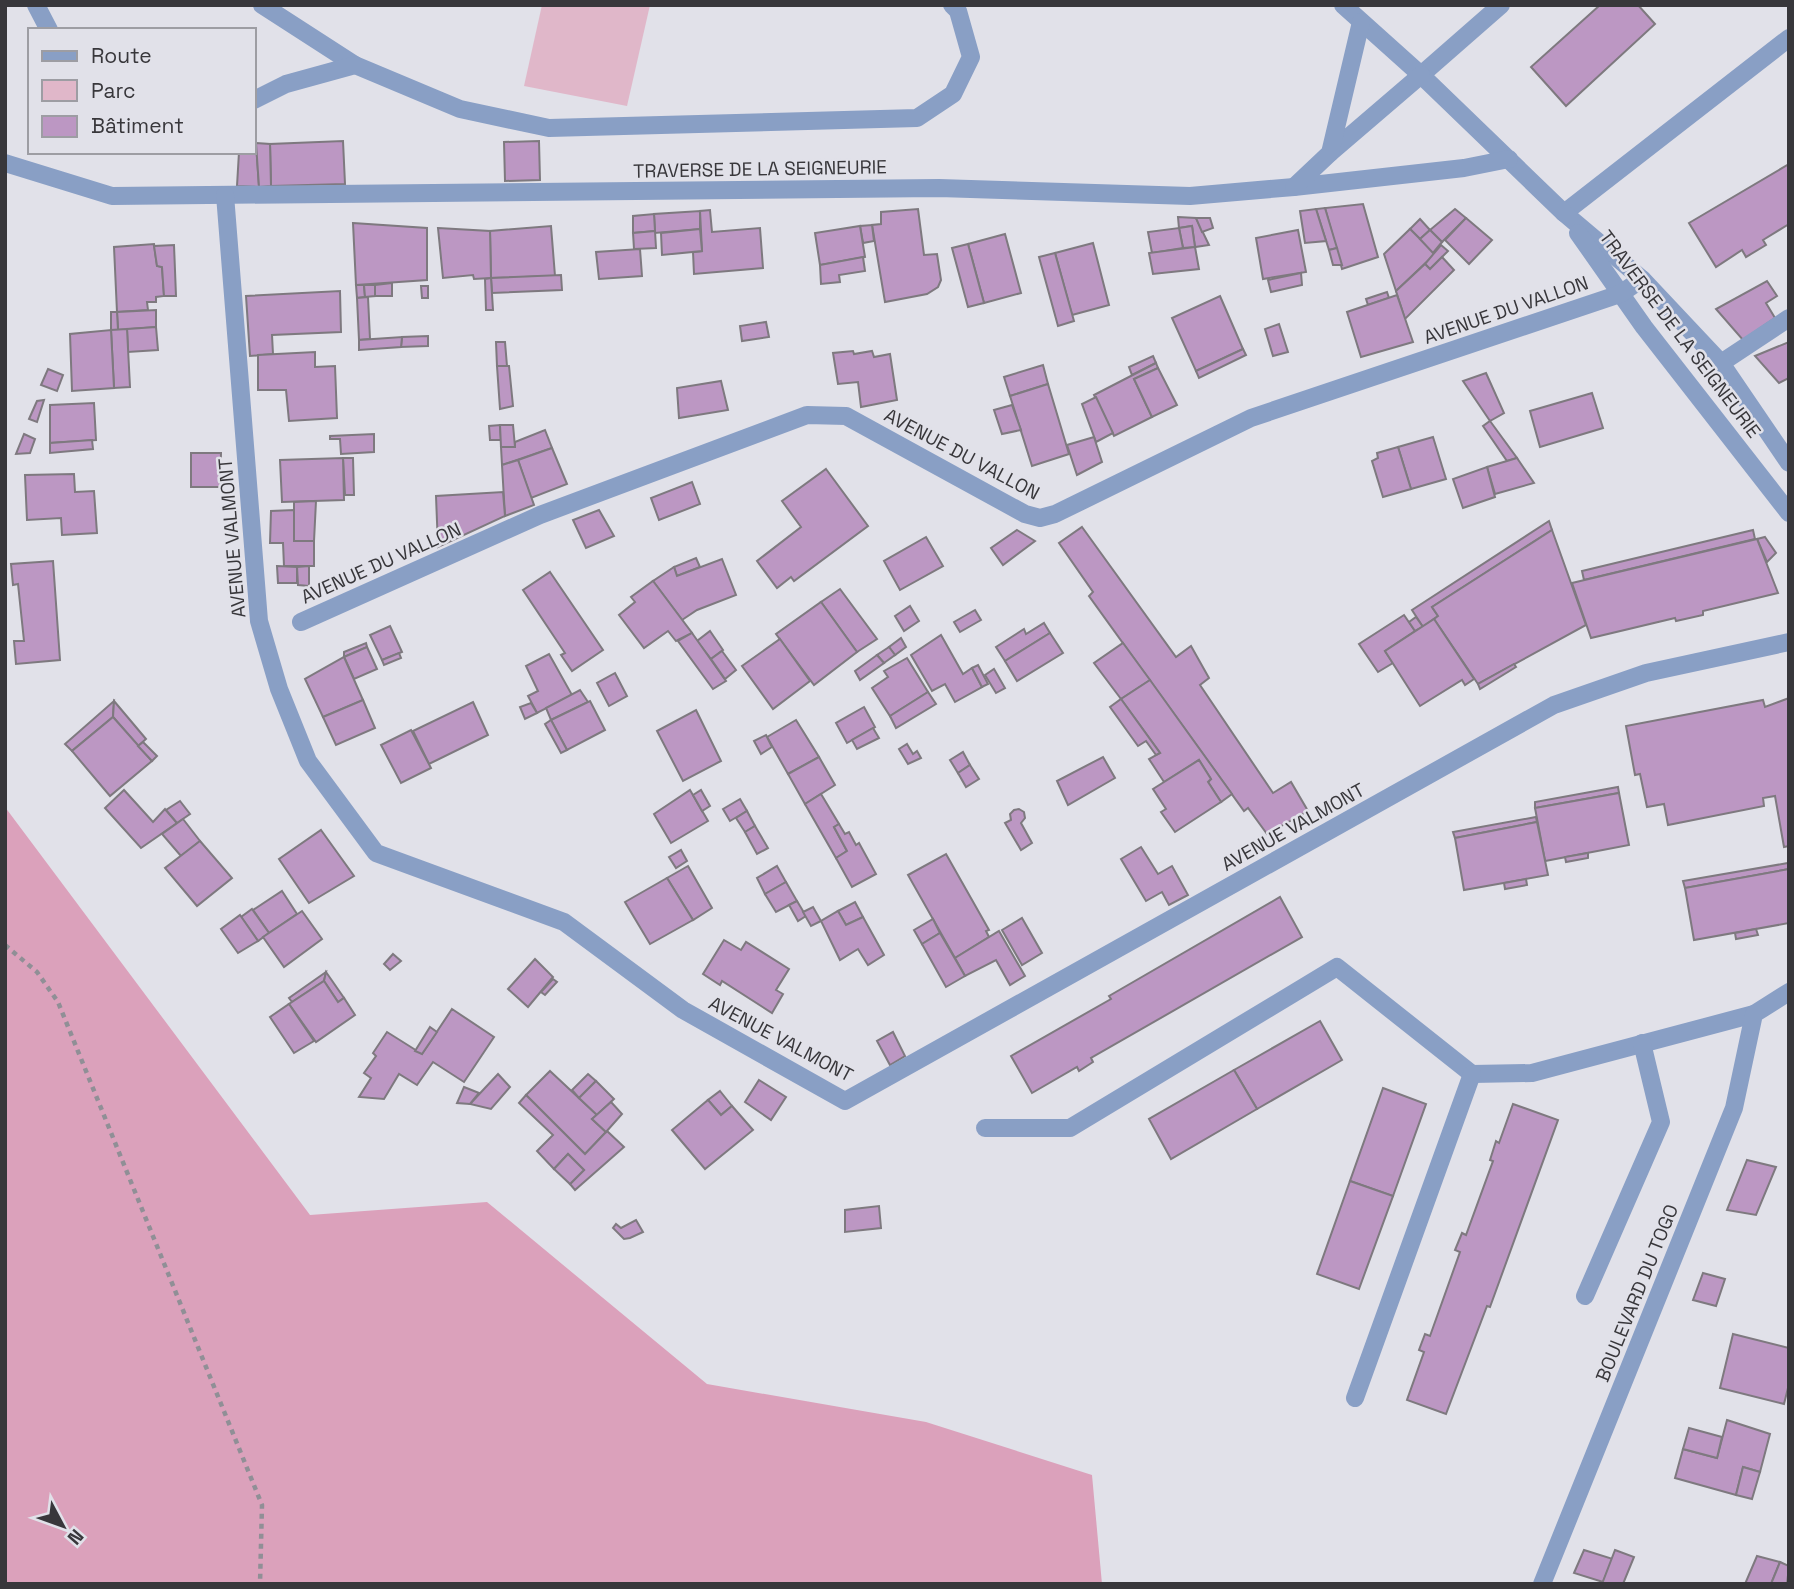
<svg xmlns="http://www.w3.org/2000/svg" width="1794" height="1589" font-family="'Space Grotesk',sans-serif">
  <rect width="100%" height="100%" fill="#e1e1e9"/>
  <path fill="#e0b7c9" d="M542 5H650L627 106 524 86Z"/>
  <path fill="#dba1bb" d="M5 807 310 1215 487 1202 707 1384 926 1422 1092 1475 1102 1584H5Z"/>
  <g fill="#bc97c3" stroke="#7e797f" stroke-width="2">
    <path d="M1600 5H1638L1655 24 1566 106 1531 67Z"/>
    <path d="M343 141 345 184 271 186 270 144Z"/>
    <path d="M539 141 540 180 505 181 504 142Z"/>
    <path d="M254 143H256L259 187 237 186 239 152H254Z"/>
    <path d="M256 143 270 144 271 186 259 187Z"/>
    <path d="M1789 164V224L1763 240 1766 245 1746 257 1742 250 1716 267 1689 223Z"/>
    <path d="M1363 204 1378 257 1342 269 1325 208Z"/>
    <path d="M1325 208 1337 248 1329 250 1316 209Z"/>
    <path d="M918 209 924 255 937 254 941 280 938 287 927 294 885 302 872 225 881 224V212Z"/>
    <path d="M1316 209 1326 241 1305 243 1300 211Z"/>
    <path d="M1455 209 1466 218 1442 242 1430 230Z"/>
    <path d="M710 210 712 232 760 228 763 268 694 274 693 252 702 251 700 211Z"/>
    <path d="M700 211V229L655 233 654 214Z"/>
    <path d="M654 214 655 231 633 233V216Z"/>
    <path d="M1178 217 1196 218 1209 245 1195 247 1192 226 1179 228Z"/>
    <path d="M1196 218H1210L1213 228 1202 232Z"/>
    <path d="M1466 218 1492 240 1469 264 1445 240Z"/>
    <path d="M1420 219 1430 230 1420 239 1410 229Z"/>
    <path d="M353 223 427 228V280L356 285Z"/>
    <path d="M872 225 874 241 863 243 860 226Z"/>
    <path d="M551 226 555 276 491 278 490 231Z"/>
    <path d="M860 226 865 257 820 265 815 233Z"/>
    <path d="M1192 226 1195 247 1183 248 1179 228Z"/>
    <path d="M438 228 490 231 491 278 474 279 473 275 443 278Z"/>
    <path d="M1179 228 1183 248 1152 253 1148 232Z"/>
    <path d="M700 229 702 251 662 255 661 233Z"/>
    <path d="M1410 229 1435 254 1396 291 1384 254Z"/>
    <path d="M1298 230 1306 272 1263 279 1256 238Z"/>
    <path d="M1430 230 1442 242 1433 253 1420 239Z"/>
    <path d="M655 231 656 248 634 249 633 233Z"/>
    <path d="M1005 234 1021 293 984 303 968 244Z"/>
    <path d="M1093 243 1109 305 1072 315 1055 253Z"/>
    <path d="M154 244 157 266 162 267 164 296 156 297V302H147L148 310 117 312 114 247Z"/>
    <path d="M968 244 984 303 968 307 952 248Z"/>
    <path d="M174 245 176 296H164L162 267 157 266 154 246Z"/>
    <path d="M1441 245 1448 251 1430 269 1425 264Z"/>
    <path d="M1195 247 1199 269 1153 274 1149 253Z"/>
    <path d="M1337 248 1342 265H1333L1329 250Z"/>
    <path d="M640 249 642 276 599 279 596 252Z"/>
    <path d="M1055 253 1074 321 1058 326 1039 257Z"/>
    <path d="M863 257 865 271 839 275 840 282 821 284 820 265Z"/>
    <path d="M1442 257 1454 270 1405 319 1396 291 1425 264 1430 269Z"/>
    <path d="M1301 273 1302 285 1271 292 1268 280Z"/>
    <path d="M561 275 562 290 492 293 491 278Z"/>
    <path d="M491 278 493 310H486L485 279Z"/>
    <path d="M1767 281 1777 296 1766 303 1775 318 1743 340 1716 309Z"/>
    <path d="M392 283V296H375V285Z"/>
    <path d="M356 285H364L365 297 357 298Z"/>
    <path d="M364 285H375V296L365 297Z"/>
    <path d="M421 286H428V298H422Z"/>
    <path d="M340 291 341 332 272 335 273 354 250 356 246 296Z"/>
    <path d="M1387 292 1389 298 1368 305 1366 299Z"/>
    <path d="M1397 295 1413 342 1361 357 1347 312Z"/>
    <path d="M1220 296 1243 349 1196 371 1172 318Z"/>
    <path d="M368 297 370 339 359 340 357 298Z"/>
    <path d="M156 310V327L118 330 117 312Z"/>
    <path d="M111 312H117L118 330H111Z"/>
    <path d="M766 322 769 337 742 341 740 326Z"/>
    <path d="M1279 324 1288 352 1273 356 1265 329Z"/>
    <path d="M156 327 158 350 128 352 127 329Z"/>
    <path d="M127 329 130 387 114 388 111 330Z"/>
    <path d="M111 330 114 388 72 391 70 334Z"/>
    <path d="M428 336V346L401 347 402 337Z"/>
    <path d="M402 337 401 347 359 350V340Z"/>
    <path d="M496 342H505L507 366H497Z"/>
    <path d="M1789 342V378L1779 383 1755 356Z"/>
    <path d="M1243 349 1246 355 1199 378 1196 371Z"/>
    <path d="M853 351 854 354 872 351 874 357 890 354 897 400 861 407 858 382 838 384 833 353Z"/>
    <path d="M315 352V367L335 366 337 418 289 421 286 390H258V355Z"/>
    <path d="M1153 356 1156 363 1132 375 1129 367Z"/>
    <path d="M1156 363 1158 368 1134 379 1152 417 1114 436 1094 395Z"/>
    <path d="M1043 365 1048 384 1010 396 1004 377Z"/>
    <path d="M497 366H509L513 406 500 409Z"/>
    <path d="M1158 368 1177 405 1152 417 1134 379Z"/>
    <path d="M48 369 63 375 57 391 41 385Z"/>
    <path d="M1486 373 1504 413 1490 421 1463 381Z"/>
    <path d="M721 381 728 410 679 418 677 388Z"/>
    <path d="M1048 384 1069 454 1032 466 1010 396Z"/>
    <path d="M1592 393 1603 428 1540 447 1530 411Z"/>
    <path d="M1096 397 1113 433 1096 442 1082 404Z"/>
    <path d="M44 400 37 422 29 419 37 401Z"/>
    <path d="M94 403 96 440 50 443V405Z"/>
    <path d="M1012 405 1021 430 1002 434 994 410Z"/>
    <path d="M1490 421 1517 458 1507 461 1483 426Z"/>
    <path d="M500 425 501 440H490L489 426Z"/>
    <path d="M500 425H513L515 447H501Z"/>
    <path d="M545 430 552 448 502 465 501 447H515V442Z"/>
    <path d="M24 434 35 439 30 453 16 454Z"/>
    <path d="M374 434V452L341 454 340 439H330V436Z"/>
    <path d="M1094 437 1102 462 1077 475 1067 445Z"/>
    <path d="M1433 437 1446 479 1411 489 1398 447Z"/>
    <path d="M92 440 93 449 50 453V443Z"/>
    <path d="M1398 447 1411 489 1383 497 1372 461 1378 458 1377 453Z"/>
    <path d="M552 448 567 484 531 498 518 460Z"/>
    <path d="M191 453H221L220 487H191Z"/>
    <path d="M343 458H353L354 495H345Z"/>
    <path d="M343 458 344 500 282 502 280 460Z"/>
    <path d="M1517 458 1534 483 1495 494 1487 467Z"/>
    <path d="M518 460 534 505 505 516 502 465Z"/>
    <path d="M1487 467 1495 497 1463 508 1453 479Z"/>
    <path d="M826 469 868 526 794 581 791 577 777 588 757 561 801 527 782 501Z"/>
    <path d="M74 474 75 492 94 491 97 533 62 535 61 518 27 520 25 475Z"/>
    <path d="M692 482 700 504 659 520 651 498Z"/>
    <path d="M503 492 505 516 438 547 436 496Z"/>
    <path d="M316 501 314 541H294V502Z"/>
    <path d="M294 510V541H314V566H284L283 543H270L271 511Z"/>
    <path d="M599 510 614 536 586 548 573 520Z"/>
    <path d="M1549 521 1552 530 1432 607 1438 616 1423 627 1412 610Z"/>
    <path d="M1082 527 1176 657 1191 646 1209 678 1200 685 1273 793 1291 782 1308 811 1267 834 1248 808 1244 811 1089 596 1093 592 1059 543Z"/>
    <path d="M1017 530 1035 541 1003 565 991 548Z"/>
    <path d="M1552 530 1586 625 1478 684 1434 619 1438 616 1432 607Z"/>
    <path d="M1753 530 1755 539 1584 580 1582 571Z"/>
    <path d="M926 537 943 566 900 590 884 561Z"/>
    <path d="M1765 537 1776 553 1767 562 1757 539Z"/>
    <path d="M1757 539 1778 593 1703 611V615L1676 621 1675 618 1591 638 1572 583Z"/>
    <path d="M696 558 700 567 677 576 674 567Z"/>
    <path d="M722 559 736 595 697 610 682 620 653 581 674 567 677 576Z"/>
    <path d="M53 561 60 660 16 664 14 641H24L18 584 13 585 11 564Z"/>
    <path d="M277 566 297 567V583H278Z"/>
    <path d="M309 566V586L298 585 297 567Z"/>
    <path d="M550 572 603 650 572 671 561 655 565 653 523 590Z"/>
    <path d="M653 581 692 633 676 641 668 631 644 648 619 615 635 602 631 597Z"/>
    <path d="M840 589 877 639 857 652 821 602Z"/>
    <path d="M821 602 857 652 814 685 776 634Z"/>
    <path d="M910 606 919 621 904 631 895 616Z"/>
    <path d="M975 610 981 620 960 632 954 622Z"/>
    <path d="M1404 615 1415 631 1385 651 1393 663 1378 672 1359 644Z"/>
    <path d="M1416 617 1423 627 1415 631 1409 622Z"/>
    <path d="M1434 619 1474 679 1465 685 1462 680 1420 706 1385 651Z"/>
    <path d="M1044 623 1050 633 1005 661 996 647 1024 629 1026 634Z"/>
    <path d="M390 626 402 652 382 660 370 635Z"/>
    <path d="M710 631 723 650 711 659 697 641Z"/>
    <path d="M692 633 726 681 713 689 678 641Z"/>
    <path d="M1050 633 1063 653 1017 681 1005 661Z"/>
    <path d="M941 635 963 674 972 668 982 687 955 702 945 684 932 691 911 655Z"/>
    <path d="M901 638 906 647 895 655 889 647Z"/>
    <path d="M780 639 810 681 773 709 742 666Z"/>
    <path d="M366 643 367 647 344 657V652Z"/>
    <path d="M1123 643 1150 680 1121 699 1094 663Z"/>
    <path d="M367 647 377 669 354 679 344 657Z"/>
    <path d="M889 647 895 655 884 663 877 655Z"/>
    <path d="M722 651 736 670 725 679 711 659Z"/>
    <path d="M399 653 401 658 384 665 382 660Z"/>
    <path d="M549 654 572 695 537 713 528 696 538 691 526 666Z"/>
    <path d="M877 655 884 663 860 680 855 671Z"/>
    <path d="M344 657 363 700 323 717 305 679Z"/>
    <path d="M907 658 928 692 890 716 872 688 888 677 884 671Z"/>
    <path d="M1514 664 1516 667 1480 689 1478 684Z"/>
    <path d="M978 665 988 684 982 687 972 668Z"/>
    <path d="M994 669 1005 688 996 693 985 675Z"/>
    <path d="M615 673 627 696 609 706 597 683Z"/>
    <path d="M1150 680 1232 794 1221 802 1208 782 1211 779 1199 760 1164 782 1149 759 1160 753 1121 699Z"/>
    <path d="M580 690 588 702 551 720 546 708Z"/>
    <path d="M928 692 936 704 896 728 890 716Z"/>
    <path d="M1789 698V846L1784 847 1775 796 1763 798 1764 806 1668 825 1664 804 1647 807 1640 774 1635 775 1626 726 1763 700 1765 707Z"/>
    <path d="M1121 699 1160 753 1156 755 1146 741 1138 746 1110 707Z"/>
    <path d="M363 700 375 728 336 745 323 717Z"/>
    <path d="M114 701 113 717 72 751 65 744Z"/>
    <path d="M114 701 146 739 138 746 113 717Z"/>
    <path d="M590 701 605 730 567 750 551 720Z"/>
    <path d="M473 702 488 735 429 764 413 731Z"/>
    <path d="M531 703 537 713 525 719 520 707Z"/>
    <path d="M864 707 875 727 847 743 836 723Z"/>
    <path d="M696 710 721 761 683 781 657 731Z"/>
    <path d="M113 717 152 761 110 796 72 751Z"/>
    <path d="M551 720 567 750 561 753 545 724Z"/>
    <path d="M796 720 819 757 788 774 767 737Z"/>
    <path d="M873 728 879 738 857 749 852 740Z"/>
    <path d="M411 730 431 768 401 783 381 745Z"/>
    <path d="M766 735 772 747 761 754 754 741Z"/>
    <path d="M143 742 157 756 152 761 138 746Z"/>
    <path d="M907 744 913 754 917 751 921 758 908 764 899 749Z"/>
    <path d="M963 752 970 765 958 773 950 760Z"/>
    <path d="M819 757 835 785 805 804 788 774Z"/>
    <path d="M1103 757 1115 778 1068 805 1057 781Z"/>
    <path d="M1199 760 1211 779 1208 782 1221 802 1175 832 1161 812 1166 809 1153 789Z"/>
    <path d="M970 765 979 779 966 787 958 773Z"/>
    <path d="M1618 787 1619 793 1535 808V802Z"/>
    <path d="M124 790 153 822 165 809 177 823 141 848 105 808Z"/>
    <path d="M690 790 708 821 671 843 654 814Z"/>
    <path d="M701 790 710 806 702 811 693 795Z"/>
    <path d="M1619 793 1629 845 1545 861 1535 808Z"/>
    <path d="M821 794 839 824 834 827 847 851 836 858 805 804Z"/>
    <path d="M740 799 747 811 730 821 723 809Z"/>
    <path d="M180 801 190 814 177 823 166 810Z"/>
    <path d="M1019 809 1024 812 1025 818 1021 823 1032 843 1021 850 1005 823 1011 820 1010 814 1014 810Z"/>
    <path d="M747 811 755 826 745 832 736 818Z"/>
    <path d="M1536 817 1537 822 1455 838 1453 832Z"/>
    <path d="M183 819 200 841 181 856 162 834Z"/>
    <path d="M1537 822 1548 875 1464 890 1455 838Z"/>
    <path d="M839 824 845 834 849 832 856 845 859 843 876 874 852 887 836 858 847 851 834 827Z"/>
    <path d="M755 826 768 848 757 854 745 832Z"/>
    <path d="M321 830 354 876 309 903 279 859Z"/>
    <path d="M200 841 232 878 197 906 165 868Z"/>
    <path d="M1141 847 1158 874 1172 866 1188 895 1169 905 1162 892 1146 901 1121 859Z"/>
    <path d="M681 850 687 861 676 868 669 857Z"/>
    <path d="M1588 853V858L1566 862 1565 857Z"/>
    <path d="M946 854 989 930 986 931 989 937 955 958 908 875Z"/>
    <path d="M1788 863 1789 869 1685 888 1683 881Z"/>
    <path d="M688 866 712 908 693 920 667 878Z"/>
    <path d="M777 866 786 882 765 894 757 878Z"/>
    <path d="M1789 869V923L1694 940 1685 888Z"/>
    <path d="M667 878 693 920 650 944 625 902Z"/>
    <path d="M1526 879 1527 885 1505 889 1504 883Z"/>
    <path d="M786 882 797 901 776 912 765 894Z"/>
    <path d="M282 891 297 914 269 933 253 910Z"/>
    <path d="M1280 897 1302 937 1091 1058 1093 1062 1079 1071 1077 1067 1032 1093 1011 1056 1111 999 1109 996Z"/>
    <path d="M797 901 806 916 798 921 789 905Z"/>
    <path d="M855 902 863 917 846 925 838 911Z"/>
    <path d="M813 907 821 921 811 926 803 912Z"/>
    <path d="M252 909 269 933 258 941 241 917Z"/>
    <path d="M302 911 322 939 284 967 263 937Z"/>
    <path d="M838 911 846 925 863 917 884 955 868 965 858 949 840 960 821 921Z"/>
    <path d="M240 915 258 941 238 953 221 929Z"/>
    <path d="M1022 918 1042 953 1022 965 1002 930Z"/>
    <path d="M933 919 940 933 922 944 914 930Z"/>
    <path d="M1756 929 1758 935 1736 939 1735 933Z"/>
    <path d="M999 931 1025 976 1010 985 996 960 965 976 955 958Z"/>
    <path d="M940 933 965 976 946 987 922 944Z"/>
    <path d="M724 940 741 950 746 942 789 969 776 990 783 994 772 1013 722 981 720 985 703 974Z"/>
    <path d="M393 954 401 961 390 970 384 964Z"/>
    <path d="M535 959 553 977 528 1007 508 989Z"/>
    <path d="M326 972 324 981 292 1002 289 998Z"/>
    <path d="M326 972 344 998 338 1002 324 981Z"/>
    <path d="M553 979 557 982 545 995 541 992Z"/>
    <path d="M324 981 338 1002 344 998 355 1015 316 1042 289 1004Z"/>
    <path d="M289 1004 314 1041 294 1053 270 1017Z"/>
    <path d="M452 1009 494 1037 464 1082 433 1062 417 1085 399 1074 384 1099 359 1097 371 1078 364 1073 376 1056 373 1053 387 1032 422 1054Z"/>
    <path d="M1320 1021 1342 1060 1257 1109 1234 1070Z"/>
    <path d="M430 1027 437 1032 422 1054 415 1051Z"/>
    <path d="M893 1032 905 1056 890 1065 877 1041Z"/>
    <path d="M1234 1070 1257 1109 1171 1159 1149 1119Z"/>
    <path d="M550 1071 597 1115 592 1119 606 1132 585 1154 526 1095Z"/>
    <path d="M498 1074 510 1087 491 1109 470 1104Z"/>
    <path d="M588 1074 596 1081 579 1098 572 1090Z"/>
    <path d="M759 1080 786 1097 771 1120 745 1102Z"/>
    <path d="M596 1081 614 1099 597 1115 579 1098Z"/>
    <path d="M464 1087 479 1093 470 1104 457 1103Z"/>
    <path d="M1383 1088 1426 1104 1393 1196 1350 1181Z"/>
    <path d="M720 1091 732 1106 721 1115 708 1100Z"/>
    <path d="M526 1095 585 1154 607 1131 624 1147 575 1190 570 1184 584 1170 568 1154 554 1169 537 1151 553 1135 519 1103Z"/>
    <path d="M708 1100 721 1115 732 1106 753 1130 705 1169 672 1130Z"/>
    <path d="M611 1102 622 1114 606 1132 592 1119Z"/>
    <path d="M1513 1104 1558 1120 1490 1307 1487 1306 1446 1414 1407 1400 1424 1352 1419 1350 1425 1334 1430 1336 1460 1252 1455 1250 1462 1233 1466 1235 1493 1161 1490 1160 1496 1141 1499 1143Z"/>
    <path d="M568 1154 584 1170 570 1184 554 1169Z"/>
    <path d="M1747 1160 1776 1167 1756 1215 1727 1210Z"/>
    <path d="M1350 1181 1393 1196 1359 1289 1317 1274Z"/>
    <path d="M879 1206 881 1228 845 1232V1210Z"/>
    <path d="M636 1220 643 1232 630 1238 624 1239 613 1228 616 1224 621 1228Z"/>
    <path d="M1703 1273 1725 1279 1716 1306 1693 1300Z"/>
    <path d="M1733 1334 1789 1348V1384L1784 1404 1720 1388Z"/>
    <path d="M1727 1420 1770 1434 1760 1472 1743 1467 1736 1495 1675 1478 1683 1449 1717 1458Z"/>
    <path d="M1689 1428 1722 1437 1717 1458 1683 1449Z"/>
    <path d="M1743 1467 1760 1472 1752 1499 1736 1495Z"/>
    <path d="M1584 1550 1613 1559 1603 1582 1574 1573Z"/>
    <path d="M1615 1550 1634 1557 1623 1584H1602Z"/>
    <path d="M1757 1556 1780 1562 1771 1584H1745Z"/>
    <path d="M1780 1562 1789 1566 1787 1584H1771Z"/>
  </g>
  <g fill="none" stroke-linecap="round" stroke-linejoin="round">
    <path stroke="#908f96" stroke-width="4.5" stroke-dasharray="5 5" stroke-linecap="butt" d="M5 945 37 972 58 1002 262 1505 260 1584"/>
    <g stroke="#899fc5" stroke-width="18">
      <path d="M36 5 49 30"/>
      <path d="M262 5 355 65"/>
      <path d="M1421 75 1501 5"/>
      <path d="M254 100 286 84 355 65 460 109 549 128 917 118 953 94 971 57 958 11 952 5"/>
      <path d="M1564 213 1789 38"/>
      <path d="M1721 363 1789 318"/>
      <path d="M985 1128H1070L1337 967 1472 1074 1532 1073 1754 1014"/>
      <path d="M1585 1296 1661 1122 1642 1043"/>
      <path d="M1355 1398 1472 1074"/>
    </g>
    <g stroke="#899fc5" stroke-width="18">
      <path d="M1343 5 1421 75 1564 213 1642 279 1721 363 1789 463"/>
      <path d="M1330 153 1421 75"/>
      <path d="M5 163 112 196 939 188 1190 196 1294 187 1464 168 1509 159"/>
      <path d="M1294 187 1330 153 1361 22"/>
      <path d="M225 195 259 621 279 689 308 761 376 853 564 922 683 1010 845 1101 1554 705 1646 673 1789 642"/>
      <path d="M1578 233 1644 327 1789 513"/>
      <path d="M301 622 540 515 807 415 846 416 1025 514 1040 518 1055 514 1251 418 1620 294 1642 279"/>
      <path d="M1542 1584 1734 1108 1754 1014 1789 992"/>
    </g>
  </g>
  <g text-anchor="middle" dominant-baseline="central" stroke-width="5" stroke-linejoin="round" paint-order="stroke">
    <g font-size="19" fill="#38373b" stroke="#e1e1e9">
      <text transform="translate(760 169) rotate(-1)">TRAVERSE DE LA SEIGNEURIE</text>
      <text transform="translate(1506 310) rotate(-19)">AVENUE DU VALLON</text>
      <text transform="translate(1680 334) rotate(53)">TRAVERSE DE LA SEIGNEURIE</text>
      <text transform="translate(962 454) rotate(28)">AVENUE DU VALLON</text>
      <text transform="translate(232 538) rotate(-95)">AVENUE VALMONT</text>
      <text transform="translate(381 563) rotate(-24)">AVENUE DU VALLON</text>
      <text transform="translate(1293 827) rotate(-29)">AVENUE VALMONT</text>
      <text transform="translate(781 1039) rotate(28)">AVENUE VALMONT</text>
      <text transform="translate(1637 1293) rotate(-68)">BOULEVARD DU TOGO</text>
    </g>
  </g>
  <rect width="1794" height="1589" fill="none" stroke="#38373b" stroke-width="14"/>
  <rect x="28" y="28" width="228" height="126" fill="#e1e1e9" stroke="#9d9da3" stroke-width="2"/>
  <rect x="42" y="51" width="35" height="10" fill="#899fc5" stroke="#9d9da3" stroke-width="2"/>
  <text x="91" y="63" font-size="21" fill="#38373b">Route</text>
  <rect x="42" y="80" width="35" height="21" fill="#e0b7c9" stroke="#9d9da3" stroke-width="2"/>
  <text x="91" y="98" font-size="21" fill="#38373b">Parc</text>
  <rect x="42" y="116" width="35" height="21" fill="#bc97c3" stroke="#9d9da3" stroke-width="2"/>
  <text x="91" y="133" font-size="21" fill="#38373b">Bâtiment</text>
  <g transform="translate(63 1526) rotate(131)" stroke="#e1e1e9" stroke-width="5" paint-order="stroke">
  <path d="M0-5L12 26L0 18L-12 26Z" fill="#38373b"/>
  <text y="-10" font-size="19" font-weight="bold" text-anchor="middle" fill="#38373b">N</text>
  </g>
</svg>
